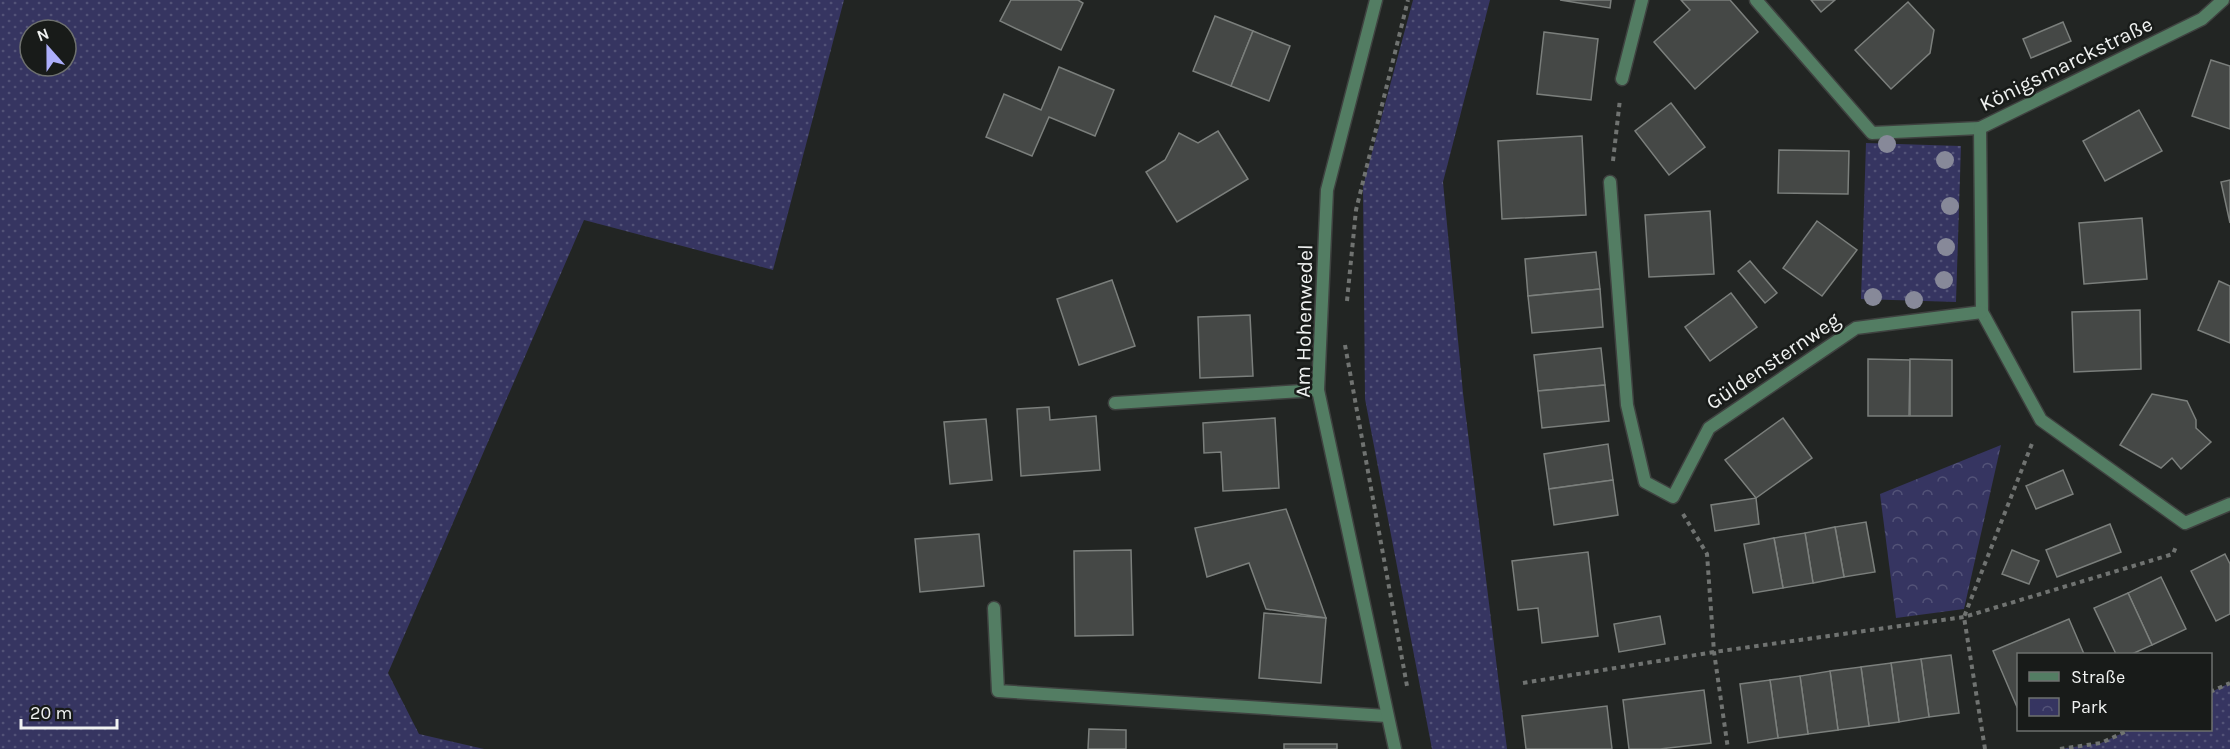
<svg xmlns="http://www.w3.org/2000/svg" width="2230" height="749" font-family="Karla,sans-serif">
  <defs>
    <pattern id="grass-dots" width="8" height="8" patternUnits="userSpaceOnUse" patternTransform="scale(1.5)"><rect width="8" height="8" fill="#363561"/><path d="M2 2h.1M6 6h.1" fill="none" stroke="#535378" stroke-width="1.8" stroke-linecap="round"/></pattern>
    <pattern id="park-crowns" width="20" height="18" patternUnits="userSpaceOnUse" patternTransform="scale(1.5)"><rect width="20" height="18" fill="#363561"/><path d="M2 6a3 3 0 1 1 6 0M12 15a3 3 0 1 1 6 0" fill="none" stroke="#535378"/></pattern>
  </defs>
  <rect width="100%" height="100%" fill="#222523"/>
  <g fill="url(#grass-dots)" fill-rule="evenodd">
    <path d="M0 0H844L773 270 584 220 388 673 419 734 484 749H0ZM30 30H66V66H30Z"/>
    <path d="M1413 0H1490L1443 182 1463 393 1507 749H1432L1365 399 1363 186Z"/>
    <path d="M1866 143 1961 146 1956 302 1861 299Z"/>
    <path d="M2230 683V749H2060L2101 743 2129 730H2210L2211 692Z"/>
  </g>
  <path fill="url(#park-crowns)" d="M2001 445 1964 609 1896 618 1880 494Z"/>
  <g fill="#454846" stroke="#7b7f7c" stroke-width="1.5">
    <path d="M1011 0H1078L1083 3 1061 50 1000 21Z"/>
    <path d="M1560 0H1611L1610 8Z"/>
    <path d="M1681 0H1730L1758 32 1695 89 1654 42 1690 10Z"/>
    <path d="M1811 0H1835L1821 12Z"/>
    <path d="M1908 2 1934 30 1930 53 1891 89 1855 50Z"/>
    <path d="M1215 16 1253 31 1231 86 1193 71Z"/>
    <path d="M2063 22 2071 41 2031 58 2023 39Z"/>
    <path d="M1253 31 1290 46 1269 101 1231 86Z"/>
    <path d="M1544 32 1598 39 1591 100 1537 94Z"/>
    <path d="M2211 60 2230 66V129L2192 116Z"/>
    <path d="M1059 67 1114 90 1095 136 1049 117 1032 156 986 137 1004 94 1041 110Z"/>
    <path d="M1671 103 1705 147 1669 175 1635 131Z"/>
    <path d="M2139 110 2162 151 2105 181 2083 141Z"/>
    <path d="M1218 131 1248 179 1177 222 1146 172 1165 160 1179 133 1198 143Z"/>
    <path d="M1582 136 1586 215 1502 219 1498 141Z"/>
    <path d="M1779 150 1849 151 1848 194 1778 193Z"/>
    <path d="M2230 180V223L2221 182Z"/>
    <path d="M1710 211 1714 274 1649 277 1645 215Z"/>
    <path d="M2142 218 2147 279 2084 284 2079 223Z"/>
    <path d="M1817 221 1857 250 1822 296 1783 268Z"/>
    <path d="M1596 252 1600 289 1528 296 1525 259Z"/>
    <path d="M1750 261 1777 293 1765 303 1738 271Z"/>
    <path d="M1112 280 1135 346 1079 365 1057 299Z"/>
    <path d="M2219 281 2230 286V343L2198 330Z"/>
    <path d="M1600 289 1603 327 1532 333 1528 296Z"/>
    <path d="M1731 293 1757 327 1710 361 1685 327Z"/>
    <path d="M2140 310 2141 369 2074 372 2072 312Z"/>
    <path d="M1250 315 1253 376 1200 378 1198 317Z"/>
    <path d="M1601 348 1605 385 1538 391 1534 355Z"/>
    <path d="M1868 359 1910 360 1909 416H1868Z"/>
    <path d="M1910 359 1952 360V416H1910Z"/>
    <path d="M1605 385 1609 421 1542 428 1538 391Z"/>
    <path d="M2152 394 2187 401 2196 420V428L2211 442 2181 469 2172 458 2161 468 2120 445Z"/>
    <path d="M1049 407 1050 420 1096 416 1100 470 1021 476 1017 409Z"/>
    <path d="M1275 418 1279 488 1223 491 1221 452 1204 453 1203 423Z"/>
    <path d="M1783 418 1812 458 1756 498 1725 460Z"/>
    <path d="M986 419 992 480 950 484 944 422Z"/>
    <path d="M1608 444 1613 480 1549 489 1544 454Z"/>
    <path d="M2063 470 2073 494 2036 509 2026 486Z"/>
    <path d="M1613 480 1618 515 1554 525 1549 489Z"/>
    <path d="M1756 498 1759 524 1715 531 1711 505Z"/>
    <path d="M1286 509 1312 579 1326 618 1266 609 1249 563 1207 577 1195 528Z"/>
    <path d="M1866 522 1875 572 1844 577 1835 527Z"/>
    <path d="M2110 524 2121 552 2057 577 2046 550Z"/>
    <path d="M1835 527 1844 577 1813 583 1805 533Z"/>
    <path d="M1805 533 1813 583 1783 588 1774 538Z"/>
    <path d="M979 534 984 586 920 592 915 539Z"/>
    <path d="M1774 538 1783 588 1753 593 1744 544Z"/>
    <path d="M1131 550 1133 635 1075 636 1074 551Z"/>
    <path d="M2012 550 2039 561 2029 584 2002 574Z"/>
    <path d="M1588 552 1598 636 1542 643 1538 608 1518 610 1512 561Z"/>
    <path d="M2225 554 2230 564V614L2216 621 2191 571Z"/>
    <path d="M2161 577 2186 629 2152 645 2128 593Z"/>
    <path d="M2128 593 2152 645 2132 654H2116L2094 608Z"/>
    <path d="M1264 613 1326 618 1321 683 1259 678Z"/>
    <path d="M1660 616 1665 644 1619 652 1614 624Z"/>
    <path d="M2069 619 2084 654H2018V706L2017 707 1993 651Z"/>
    <path d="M1951 655 1959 713 1929 717 1921 659Z"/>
    <path d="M1921 659 1929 717 1899 722 1891 663Z"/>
    <path d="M1891 663 1899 722 1869 726 1861 667Z"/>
    <path d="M1861 667 1869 726 1838 730 1830 671Z"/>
    <path d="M1830 671 1838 730 1808 734 1800 676Z"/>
    <path d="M1800 676 1808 734 1778 738 1770 680Z"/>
    <path d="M1770 680 1778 738 1748 743 1740 684Z"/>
    <path d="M1704 690 1711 743 1660 749H1629L1623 700Z"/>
    <path d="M1607 706 1612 749H1526L1522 716Z"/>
    <path d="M1089 729 1126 730V749H1088Z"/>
    <rect x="1284" y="744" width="53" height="5"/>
  </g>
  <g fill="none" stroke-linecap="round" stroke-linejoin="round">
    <g stroke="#3f4240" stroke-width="15">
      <g id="lane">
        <path d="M1115 403 1318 390"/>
        <path d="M994 608 998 691 1387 716"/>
      </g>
    </g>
    <g stroke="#3f4240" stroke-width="15">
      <g id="street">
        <path d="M1376 0 1327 190 1318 390 1395 749"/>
        <path d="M1756 0 1872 133 1980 128"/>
        <path d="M2223 0 2202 19 1980 128 1982 312 2041 420 2185 523 2230 504"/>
        <path d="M1622 79 1642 0"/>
        <path d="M1610 182 1627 405 1645 482 1673 497 1709 428 1856 328 1982 312"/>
      </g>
    </g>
    <g stroke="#707371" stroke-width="4" stroke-dasharray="4.5 4.5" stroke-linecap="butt">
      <path d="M1613 161 1620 99"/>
      <path d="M1347 301 1356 210 1408 0"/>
      <path d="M1345 345 1407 686"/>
      <path d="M1683 514 1707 554 1714 652 1728 749"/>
      <path d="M1523 683 1714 652 1964 617 2173 554 2177 544"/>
      <path d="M2210 692 2230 683"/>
      <path d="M1985 749 1964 617 2033 441"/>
      <path d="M2060 749 2101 743 2129 730"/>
    </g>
    <use href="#lane" stroke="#537d63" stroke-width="12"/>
    <use href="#street" stroke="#537d63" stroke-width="12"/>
  </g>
  <g fill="#878999">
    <circle cx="1887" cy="144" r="9"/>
    <circle cx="1945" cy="160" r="9"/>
    <circle cx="1950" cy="206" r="9"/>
    <circle cx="1946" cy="247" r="9"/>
    <circle cx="1944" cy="280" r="9"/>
    <circle cx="1873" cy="297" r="9"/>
    <circle cx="1914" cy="300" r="9"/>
  </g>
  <g text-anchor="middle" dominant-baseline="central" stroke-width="5" stroke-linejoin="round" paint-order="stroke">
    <g font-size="21" fill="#f0f2f1" stroke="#181b19">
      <text transform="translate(2066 64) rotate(-26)">Königsmarckstraße</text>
      <text transform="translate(1304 321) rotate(-89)">Am Hohenwedel</text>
      <text transform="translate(1773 361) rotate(-34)">Güldensternweg</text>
    </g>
  </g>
  <rect x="2017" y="653" width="195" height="78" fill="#181b19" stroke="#6e716f" stroke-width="1.5"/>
  <rect x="2029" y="672" width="30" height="9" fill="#537d63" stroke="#6e716f" stroke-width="1.5"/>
  <text x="2071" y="683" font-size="18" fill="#f0f2f1">Straße</text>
  <rect x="2029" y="698" width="30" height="18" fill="url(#park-crowns)" stroke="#6e716f" stroke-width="1.5"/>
  <text x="2071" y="713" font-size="18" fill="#f0f2f1">Park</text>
  <g transform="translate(48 48) rotate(339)"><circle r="28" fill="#181b19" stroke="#6e716f" stroke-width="1.5"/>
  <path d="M0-4.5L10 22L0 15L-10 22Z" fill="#adaffb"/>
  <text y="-9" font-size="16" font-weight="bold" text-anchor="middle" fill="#f0f2f1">N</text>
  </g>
  <path d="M21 719v9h96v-9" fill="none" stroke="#f0f2f1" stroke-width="3"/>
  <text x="30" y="719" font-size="18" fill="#f0f2f1" stroke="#181b19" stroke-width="4.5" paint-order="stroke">20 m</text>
</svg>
